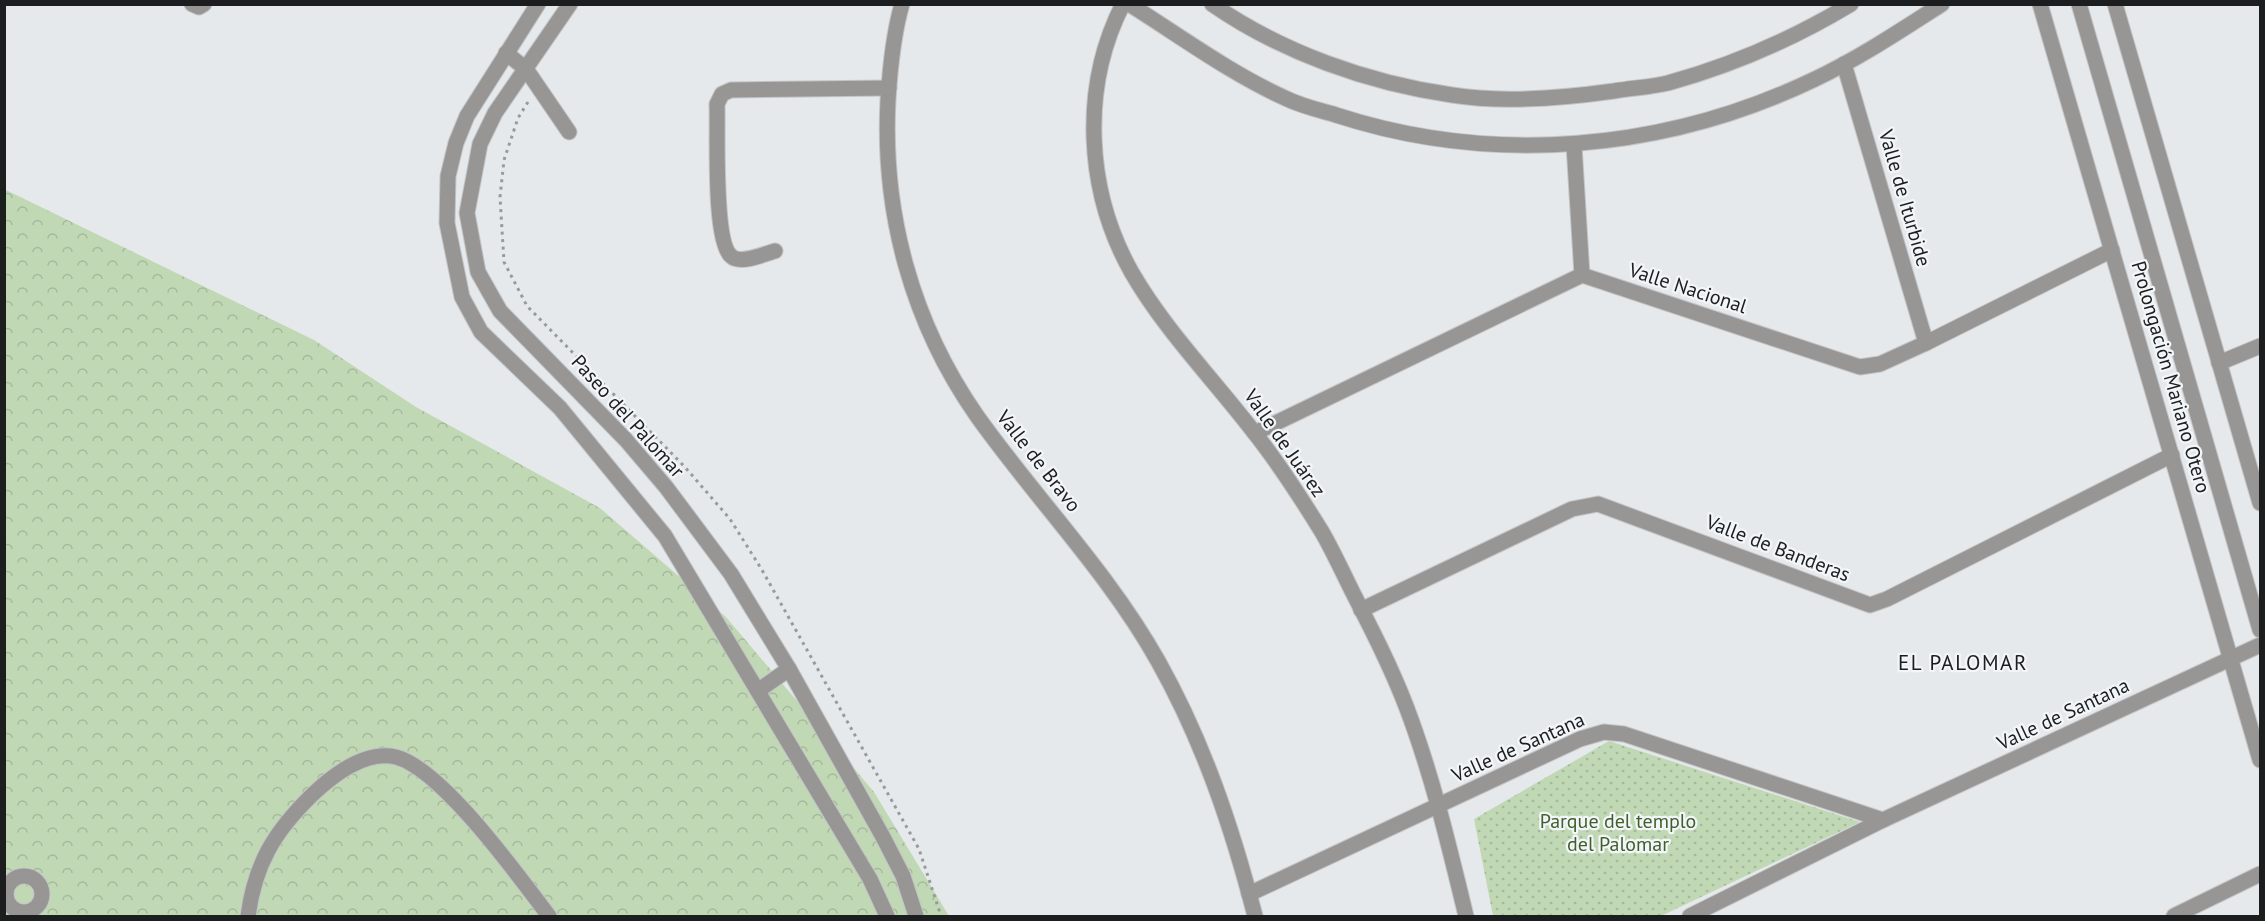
<svg xmlns="http://www.w3.org/2000/svg" width="2265" height="921" font-family="'PT Sans',sans-serif">
  <defs>
    <pattern id="forest-crowns" width="20" height="18" patternUnits="userSpaceOnUse" patternTransform="scale(1.5)"><rect width="20" height="18" fill="#c1d8b5"/><path d="M2 6a3 3 0 1 1 6 0M12 15a3 3 0 1 1 6 0" fill="none" stroke="#a5b99b"/></pattern>
    <pattern id="park-dots" width="8" height="8" patternUnits="userSpaceOnUse" patternTransform="scale(1.5)"><rect width="8" height="8" fill="#c1d8b5"/><path d="M2 2h.1M6 6h.1" fill="none" stroke="#a5b99b" stroke-width="1.8" stroke-linecap="round"/></pattern>
  </defs>
  <rect width="100%" height="100%" fill="#e6e9eb"/>
  <path fill="url(#forest-crowns)" d="M4 189 314 340 416 407 600 508 726 617 874 792 949 916H5Z"/>
  <path fill="url(#park-dots)" d="M1609 741 1860 822 1661 916H1493L1474 819Z"/>
  <g fill="none" stroke-linecap="round" stroke-linejoin="round">
    <g stroke="#c2c4c6" stroke-width="17">
      <g id="minor">
        <path d="M192 4 199 7 204 4"/>
        <path d="M538 4 467 116 456 143 448 176 447 223 462 297 481 332 560 408 665 536 870 879 887 916"/>
        <path d="M570 4 495 113 480 144 467 213 478 272 500 311 626 440 666 487 731 574 789 669 883 837 903 876 916 916"/>
        <path d="M902 4C893 35 890 68 888 100 882 213 912 323 977 416 1036 499 1108 572 1158 661 1203 741 1232 827 1255 916"/>
        <path d="M1123 4C1080 88 1086 192 1132 273 1165 330 1213 379 1253 431 1278 462 1301 498 1322 532 1333 551 1342 571 1352 591 1371 628 1391 667 1406 706 1432 774 1449 846 1466 916"/>
        <path d="M1129 4C1180 36 1230 73 1285 98 1301 106 1319 110 1336 115 1493 166 1664 151 1813 80 1858 59 1900 31 1942 4"/>
        <path d="M1212 4C1281 52 1368 83 1452 95 1502 103 1564 98 1614 91 1632 88 1651 87 1668 83 1733 65 1793 39 1851 4"/>
        <path d="M2040 4 2260 760"/>
        <path d="M2079 4 2260 630"/>
        <path d="M2115 4 2260 503"/>
        <path d="M506 53 526 69 569 132"/>
        <path d="M1844 64 1926 343"/>
        <path d="M1574 145 1582 275"/>
        <path d="M775 251C764 254 740 265 731 256 713 241 718 131 717 104L722 94 731 90 889 88"/>
        <path d="M2219 363 2260 346"/>
        <path d="M1255 433 1582 275 1860 367 1880 364 1926 343 2112 250"/>
        <path d="M1361 610 1572 509 1598 504 1870 605 1887 599 2172 455"/>
        <path d="M759 690 789 669"/>
        <circle cx="24" cy="894" r="18"/>
        <path d="M1249 894 1580 739 1604 732 1624 734 1883 820 2260 645"/>
        <path d="M248 916C255 864 274 832 312 795 333 775 365 750 396 757 442 769 519 877 549 916"/>
        <path d="M1690 916 1883 820"/>
        <path d="M2174 916 2260 874"/>
      </g>
    </g>
    <path stroke="#989b9c" stroke-width="3" stroke-dasharray="3 4.5" stroke-linecap="butt" d="M528 102 518 118 504 160 500 197 504 262 527 306 684 466 730 519 762 570 919 849 941 916"/>
    <use href="#minor" stroke="#979694" stroke-width="15"/>
  </g>
  <g text-anchor="middle" dominant-baseline="central" stroke-width="4.5" stroke-linejoin="round" paint-order="stroke">
    <g font-size="20" fill="#1c1d1e" stroke="#f3f6f9">
      <text transform="translate(1905 198) rotate(74)">Valle de Iturbide</text>
      <text transform="translate(1688 288) rotate(18)">Valle Nacional</text>
      <text transform="translate(2171 377) rotate(74)">Prolongación Mariano Otero</text>
      <text transform="translate(628 416) rotate(48)">Paseo del Palomar</text>
      <text transform="translate(1285 443) rotate(55)">Valle de Juárez</text>
      <text transform="translate(1039 461) rotate(52)">Valle de Bravo</text>
      <text transform="translate(1778 548) rotate(21)">Valle de Banderas</text>
      <text transform="translate(2063 714) rotate(-25)">Valle de Santana</text>
      <text transform="translate(1518 747) rotate(-24)">Valle de Santana</text>
    </g>
    <g font-size="20" fill="#40602b" stroke="#f3f6f9">
      <text x="1618" y="821">Parque del templo<tspan x="1618" dy="23">del Palomar</tspan></text>
    </g>
    <g font-size="21" letter-spacing="1.5" fill="#1c1d1e" stroke="#f3f6f9">
      <text x="1963" y="662">EL PALOMAR</text>
    </g>
  </g>
  <rect width="2265" height="921" fill="none" stroke="#1c1d1e" stroke-width="12"/>
</svg>
